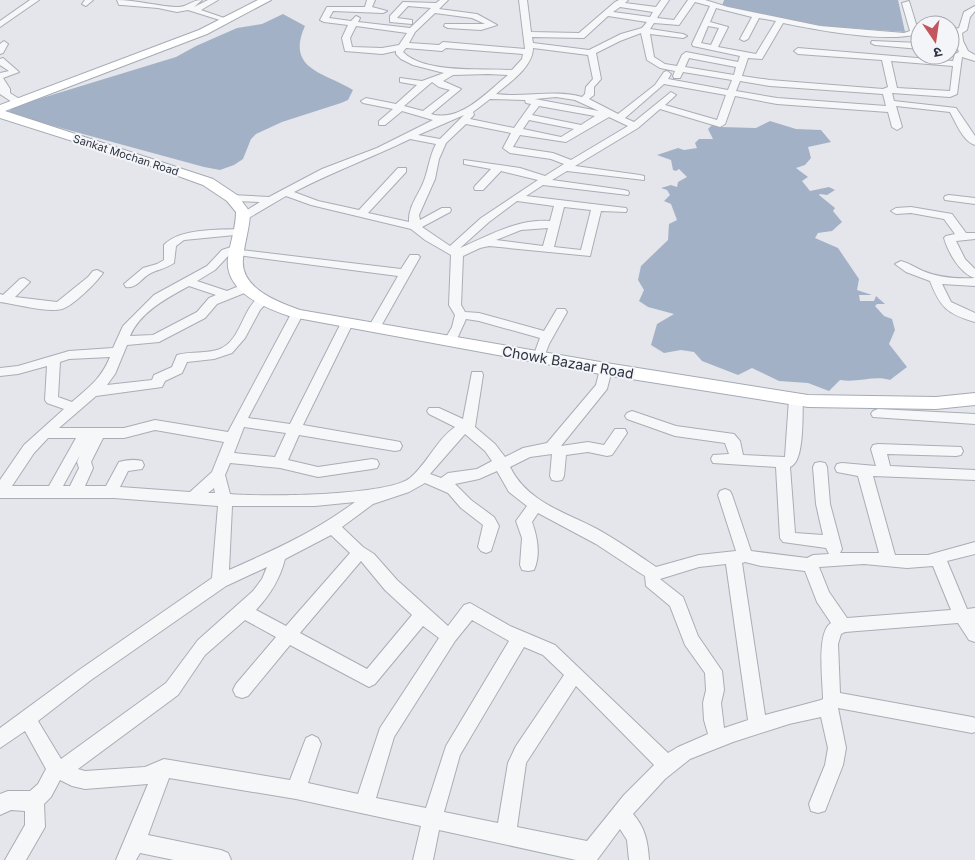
<svg xmlns="http://www.w3.org/2000/svg" width="975" height="860" font-family="Inter,'Noto Sans Devanagari',sans-serif">
  <rect width="100%" height="100%" fill="#e4e6eb"/>
  <g fill="#a3b1c7">
    <path d="M724 0H898L905 32 823 26 722 6Z"/>
    <path d="M283 14 305 26C285 70 326 73 353 90L348 100 341 103 282 122 256 134 251 139 243 159 234 165 220 170 204 167 6 113 19 105 176 57 196 46 237 28 262 24Z"/>
    <path d="M770 121 796 129 821 130 831 142 808 147 811 158 805 165 796 168 808 177 802 181 810 191 829 187 835 190 827 195 820 194 819 195 835 208 833 211 842 222 832 231 818 233 815 238 838 248 859 279 857 290 872 295H859L860 301H874L876 296 885 304H877L875 306 884 316 892 319 895 330 889 344 907 367 890 380C875 375 858 383 840 380L829 391 808 383 779 381 752 368 738 375 702 361 694 352 681 350 664 353 651 345 657 324 674 314 648 307 639 301 644 290 638 280 641 266 668 240 669 224 677 220 671 204 664 201 670 195 667 190 661 188 671 185 677 187 678 182 687 177 679 169 676 171 673 170 671 160 657 155 678 148 684 150 697 148 695 143 699 139H713L708 129 713 124 721 127 756 128Z"/>
  </g>
  <g fill="none" stroke-linecap="round" stroke-linejoin="round">
    <g stroke="#a9adb5" stroke-width="2">
      <g id="minor">
        <path d="M30 0H39L0 27V21Z"/>
        <path d="M85 0H93L86 6 82 4Z"/>
        <path d="M117 0C136 0 156 6 176 7 187 8 191 0 202 0L194 7 208 0H218L201 10 230 20 226 22 188 10 177 12 158 8 122 5H119Z"/>
        <path d="M367 0H375L372 7 387 11 383 13 333 11 329 18 351 21 356 16 360 18 358 22 410 28 431 8 408 6 397 18 412 20V24L390 22V16L403 2 436 3 440 0H448L439 9 477 14 497 25 481 30 448 28 444 26 445 24H485L472 18 435 13 415 32 409 43 439 45 443 42 525 49 519 0H527L531 32 579 33 615 2 619 0H628L625 3 656 7 661 0H669L657 18 674 20 688 0H705L728 7 820 26 904 33 910 31 902 3 909 1 916 24 922 25H920V29H918V34C885 43 817 30 783 23L762 59 748 58 742 76 770 80 883 89 888 87 882 60 798 54 794 51 798 48 953 61 955 54 959 52 955 41 956 35 950 34V30L959 28 964 12 975 6V11L970 17 967 30 962 33 963 41 968 51 975 55V61L962 57 957 94 950 97 892 93 894 101 956 108 975 136V145C963 141 956 123 950 112L896 106 902 127 897 130 892 127 888 112 777 104 735 96 725 124 720 127 660 109 638 128 575 166 640 175 644 176V180L567 171 552 180 624 190 628 191 629 193 628 195 543 185 526 196 626 208 627 210 626 212 601 211 590 256 489 246 480 248 463 256 461 305 465 312 479 313 544 331 557 309H565L567 312 549 344 543 360H535L533 357 540 338 479 321 466 319 456 341 450 345 444 341 452 327 455 315 449 305 451 255 425 240 411 229 311 205 286 196 247 219H239L238 217 239 215 260 202 232 201 227 198 232 195 269 197 322 169 377 148 433 120 402 111 385 125H379V121L393 109 363 103 361 101 366 98 396 104 417 85 400 82V78L422 81 444 73 413 65 401 59 396 54V51L382 54 345 51 342 38 348 25 324 22 320 20 327 7H365ZM695 2 710 6 692 44 693 46 740 56 738 62 686 52 682 55 677 66 665 64 654 57 650 34 683 38 687 36 683 34 650 29 654 23 679 25ZM620 7 653 12 650 17 613 12ZM716 8 752 17 740 39 744 41 748 39 759 18 776 21 756 54 718 47 728 27 710 22ZM608 16 647 22 642 28 621 34 589 50 533 43 532 37 584 38ZM356 26 407 33 399 45 382 48 352 47 350 38ZM708 26 719 28 711 45 701 43ZM641 33 647 60 660 68 675 71 673 76 674 78H680L683 72 732 80 728 90 668 79 671 74 667 71 664 72 655 85 618 114 589 99 594 95V87L601 79 596 53 620 41ZM406 48 442 51 446 48 523 54 522 59 512 70C482 68 425 74 403 52ZM533 48 588 55 593 79 586 87 585 94 582 97C553 89 525 98 496 94 509 83 533 67 533 48ZM689 58 736 67 734 75 685 67ZM891 61 953 66 950 91 897 88ZM488 74 508 75C487 92 460 123 431 114L461 89 443 81 453 75ZM740 81 770 86 883 94 886 106 777 98 736 91ZM432 82 439 87 450 90 423 111 404 106ZM664 84 726 95 717 120 665 105 676 95 671 92 634 122 625 118ZM556 97 575 100 599 111 535 99ZM490 99 525 100 526 103 531 104 514 128 470 119 474 115 473 112ZM539 106 595 116 581 125 532 115ZM464 115 440 139 418 135ZM609 117 628 126 571 160 553 153 513 147 520 135 566 142ZM529 120 574 129 561 137 523 129ZM466 124 511 133 503 148 510 153 551 159 564 164 545 176 520 168 464 160V164L491 169 475 186 474 188 475 190H483L501 171 538 180 481 218 450 246 422 227 450 212 451 210 450 208H442L420 220 419 215 435 179 439 159 446 143ZM410 139 436 144C430 155 429 166 425 178 420 194 408 205 409 222L368 213 406 172V168H398L359 210 318 201 294 192C332 172 371 158 410 139ZM517 201 554 206 550 221C517 219 490 235 460 248L489 222ZM564 207 591 210 581 250 554 247ZM548 228 543 246 496 240 521 230Z"/>
        <path d="M4 41 8 44 3 53 0 54V44Z"/>
        <path d="M872 41 920 43V49L875 45 871 43Z"/>
        <path d="M3 58 19 72 3 78 10 89V93L21 100V104H15L0 94V73L9 71 0 65V59Z"/>
        <path d="M949 195 975 198V204L945 200 944 198 945 196Z"/>
        <path d="M911 207 952 214 966 233H975V239L956 241 965 259 975 269V286L942 284 951 302 975 313V322C947 314 940 307 930 281L906 272 895 264 901 261C909 263 916 268 923 271 940 278 957 279 975 278 960 274 948 252 944 238L946 236 955 234 944 219 911 213 896 214 891 211 896 208Z"/>
        <path d="M241 229 246 232 245 234 184 240 176 246 174 263C165 269 159 269 151 273 142 277 137 289 126 287L124 284 143 268 157 264 164 260V245C179 228 219 230 241 229Z"/>
        <path d="M237 245 241 246 243 248 241 250 401 269 410 255H418L420 257 380 328 374 332 368 328 398 276 230 254 215 270 197 281 227 291 244 284H252L254 287 252 290 217 304 205 318 159 342 127 345 115 374 107 385 152 380 154 375 172 367 177 355C191 351 207 354 220 349 241 340 242 310 259 297H267L269 300 260 310 245 338 232 353 214 359 187 362 182 373 165 381 162 387 96 396 59 428H124L155 420 228 432 291 314 297 310 303 314 248 418 290 424 341 323 347 319 353 323 303 425 395 441 400 442 402 446 400 450 395 451 299 435 288 460 318 467 372 459 377 460 379 464 377 468 372 469 318 477 280 468 230 463 225 475 230 494C263 497 387 496 410 478 427 464 437 439 455 427L429 414 427 411 429 408H439L463 419 472 372H482L483 375 475 427 495 444 505 457 523 448 547 443 596 385 600 369 606 365 612 369 607 389 561 446 588 442 604 445 615 429H625L627 433 612 455 607 456 588 452 566 455 564 476 562 480 557 481 552 480 550 476 552 454 530 457 510 467C527 502 565 512 597 529 617 540 637 554 656 567L699 555 736 551 718 495 720 491 725 489 730 491 732 495 751 551 807 558 813 555 829 554 826 548 783 542 780 538 776 467 713 463 711 459 713 455 729 454 725 443 675 436 627 419 625 416 627 413 632 411 676 426 734 434 740 441 743 455 785 457 789 399 791 396H801L803 399C802 414 805 462 790 467L795 533 823 535 816 504 813 467 815 463 820 462 825 463 827 467 830 504 842 549 840 553H879L858 476 837 472 835 468 837 464 842 463 876 466 871 449 873 445 878 444 961 447 963 451 961 455 956 456 887 454 890 466 975 470V480L873 476 895 555H928L975 542V554L947 561 967 609 975 608V642L969 640 958 623 845 632 841 634 838 644 840 693 972 717 975 718V732L972 733 838 708 846 748 843 765 825 811 818 813 811 811 809 804 825 765 828 748 821 717 789 724 733 742 690 759 665 779 633 814C645 827 648 842 649 860H629L627 840 620 829 597 860H576L439 830 433 860H413L421 826 296 799 169 778 148 835 221 850 228 853 231 860H174L140 853 136 860H116L148 784 85 789 72 786 60 780 51 797 44 804 45 827 26 860H5L25 825V811L11 810 0 815V794L8 791H30L38 784 46 769 25 731 0 748V728L79 670 212 578 218 506 114 498H0V480L24 445 64 409 47 403 45 400 47 366 18 374 0 376V368L18 366 69 351 113 348 123 326 154 295 207 266 222 250ZM189 286 216 295 209 298 197 312 153 335 130 336C140 312 167 298 189 286ZM110 357C101 379 89 387 72 402L58 397 60 362 69 359ZM244 427 286 433 275 457 234 453ZM155 430 224 442 212 472 190 492 120 487 128 471 142 469 144 465 142 461C135 459 126 460 119 462L106 486H85L93 468 91 462 103 438H124ZM465 434 485 451 492 461 477 469 448 473 441 478 430 474ZM48 438H76L49 486H12L34 453ZM80 455 77 462 79 468 70 486H63ZM497 471 509 492 527 506 516 521 522 538 520 565 522 570 528 571 534 570C541 555 537 536 532 522L538 513 596 544 640 573 645 576 646 586 670 606 685 645 705 673 706 690 703 703 704 720 708 734 678 747 668 753 555 645 510 626 470 603 464 605 448 626 397 580 374 554 363 547 342 527 373 504 409 492 425 483 448 493 461 508 483 525 478 547 481 551 486 553 491 551 499 526 494 517 471 500 455 484 479 479ZM214 488 215 493H208ZM355 502C313 533 276 549 229 570L232 506H315ZM331 535 350 553 286 626 256 610C270 595 280 579 285 559ZM361 561 385 590 412 615 367 669 300 633ZM745 562 761 566 805 571 817 602 831 623C816 632 823 683 823 699L821 700 765 715 742 563ZM726 564 748 720 724 728 721 703 724 690 722 671 698 636 683 597 660 579 699 567ZM864 564 907 568 933 566 951 610 847 618 829 592 819 567ZM267 567 262 579 253 591 198 640 166 683 61 759 38 721 91 680 226 586ZM245 620 276 637 236 684 233 690 236 696 242 698 248 696 290 645 369 687 375 684 423 626 439 638 380 728 358 794 308 783 321 744 318 738 312 735 306 738 290 780 164 759 145 767 85 771 78 769 178 695 205 655ZM472 620 509 641 446 746 426 808 376 798 394 737 455 641ZM524 647 543 655 564 675 516 746 508 763 498 823 444 812 460 755ZM576 686 654 765 624 795 587 841 517 827 526 763Z"/>
        <path d="M97 270 103 273C96 283 73 306 62 309 47 313 16 304 0 302V294L3 295 20 279 24 278 30 282 15 297 57 302 88 277 93 271Z"/>
        <path d="M878 409 975 414V424L873 417 871 414 873 411Z"/>
      </g>
    </g>
    <g stroke="#a4aab5" stroke-width="2">
      <path id="major" d="M258 0H271L207 34 5 111 213 179 237 195 250 212C250 228 244 243 243 259 240 288 277 302 300 310L606 363 808 395 936 397 975 393V405L936 409 808 407 606 375 292 317C267 309 224 292 228 258 230 243 236 228 236 212L227 201 203 185 148 165 0 118V105L199 30Z"/>
    </g>
    <use href="#minor" fill="#f6f7f9" fill-rule="evenodd"/>
    <use href="#major" fill="#fff" fill-rule="evenodd"/>
  </g>
  <g text-anchor="middle" dominant-baseline="central" stroke-width="4" stroke-linejoin="round" paint-order="stroke">
    <g font-size="11" fill="#2d3342" stroke="#f4f5f8">
      <text transform="translate(126 155) rotate(18)">Sankat Mochan Road</text>
    </g>
    <g font-size="14" fill="#2d3342" stroke="#f4f5f8">
      <text transform="translate(568 362) rotate(10)">Chowk Bazaar Road</text>
    </g>
  </g>
  <g transform="translate(935 40) rotate(167)"><circle r="24" fill="#f4f5f8" stroke="#a4a7af"/>
  <path d="M0-4L9 19L0 12L-9 19Z" fill="#c3565d"/>
  <text y="-8" font-size="14" font-weight="bold" text-anchor="middle" fill="#2d3342">उ</text>
  </g>
</svg>
